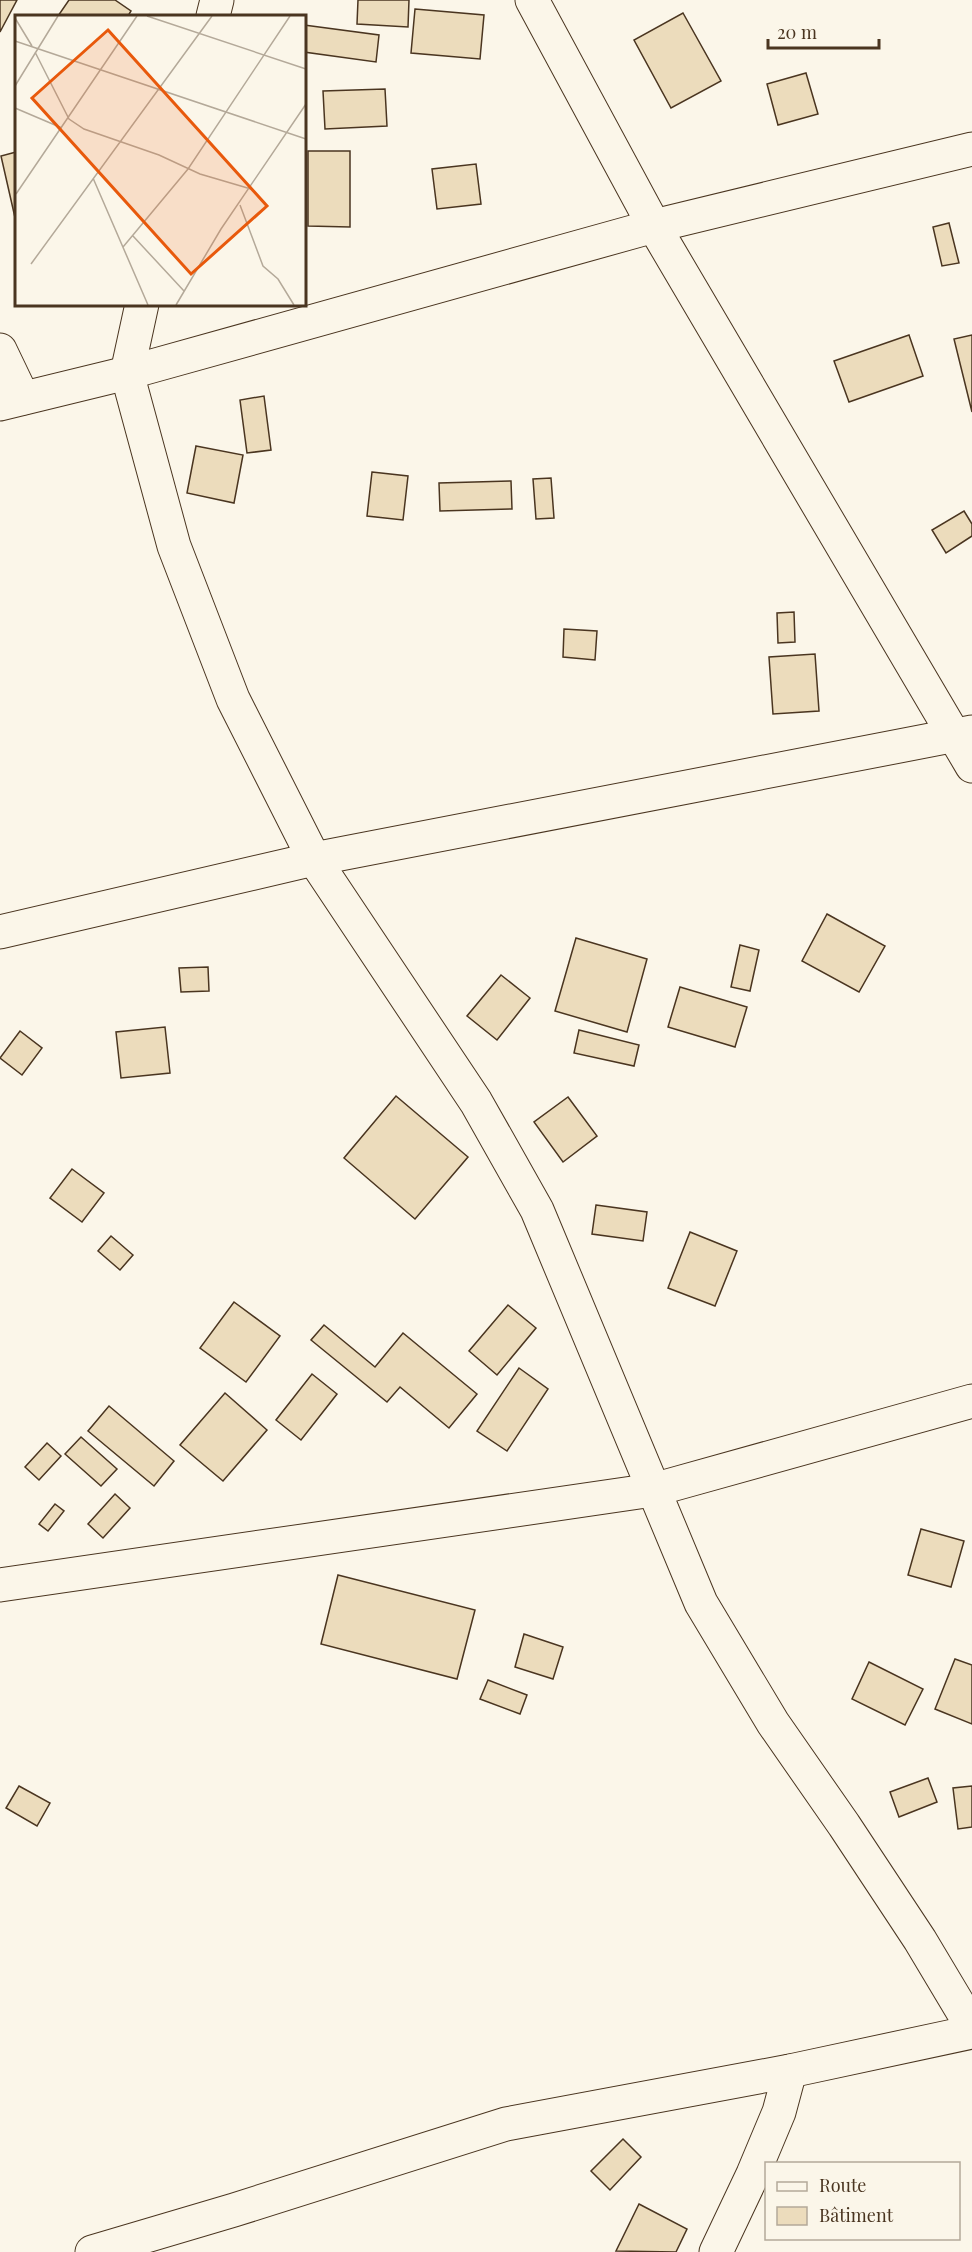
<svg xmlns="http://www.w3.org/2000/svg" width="972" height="2252" font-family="'Playfair Display',serif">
  <rect width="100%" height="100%" fill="#fbf6e9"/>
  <g fill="#ecdcbc" stroke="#4a3520" stroke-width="1.5">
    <path d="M0 0H17L0 32Z"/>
    <path d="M69 0H115L131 11 128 16H58Z"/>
    <path d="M358 0H409L408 27 357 24Z"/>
    <path d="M415 9 484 15 480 59 411 53Z"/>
    <path d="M683 13 721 81 671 108 634 40Z"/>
    <path d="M304 25 379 35 376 62 304 52Z"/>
    <path d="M806 73 818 114 778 125 767 84Z"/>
    <path d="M385 89 387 126 325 129 323 91Z"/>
    <path d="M308 151H350V227L308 226Z"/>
    <path d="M16 152V222L1 156Z"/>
    <path d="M476 164 481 204 437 209 432 169Z"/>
    <path d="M949 223 959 263 942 266 933 227Z"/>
    <path d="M909 335 923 376 849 402 834 361Z"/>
    <path d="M972 335V412L954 339Z"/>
    <path d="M264 396 271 450 247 453 240 400Z"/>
    <path d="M196 446 243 455 234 503 187 493Z"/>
    <path d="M372 472 408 476 403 520 367 516Z"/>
    <path d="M551 478 554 518 536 519 533 479Z"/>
    <path d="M511 481 512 509 440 511 439 483Z"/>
    <path d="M964 511 972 524V536L946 553 932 530Z"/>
    <path d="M794 612 795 642 778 643 777 613Z"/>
    <path d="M564 629 597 631 595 660 563 657Z"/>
    <path d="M815 654 819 711 773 714 769 657Z"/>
    <path d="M827 914 885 946 859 992 802 961Z"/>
    <path d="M576 938 647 959 627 1032 555 1011Z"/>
    <path d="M740 945 759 950 750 991 731 987Z"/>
    <path d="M208 967 209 991 181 992 179 968Z"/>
    <path d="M501 975 530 998 497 1040 467 1016Z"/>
    <path d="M680 987 747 1007 735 1047 668 1027Z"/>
    <path d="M165 1027 170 1073 121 1078 116 1032Z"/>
    <path d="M579 1030 639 1045 634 1066 574 1053Z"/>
    <path d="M20 1031 42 1048 22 1075 0 1058Z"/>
    <path d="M396 1096 468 1157 415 1219 344 1158Z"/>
    <path d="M568 1097 597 1136 563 1162 534 1122Z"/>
    <path d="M72 1169 104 1193 82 1222 50 1198Z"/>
    <path d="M596 1205 647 1212 643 1241 592 1234Z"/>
    <path d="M690 1232 737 1251 715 1306 668 1288Z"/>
    <path d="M111 1236 133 1255 120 1270 98 1251Z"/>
    <path d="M234 1302 280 1336 246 1382 200 1348Z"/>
    <path d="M508 1305 536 1328 497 1375 469 1351Z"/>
    <path d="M324 1325 375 1367 403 1333 477 1394 449 1428 400 1387 387 1402 311 1340Z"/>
    <path d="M519 1368 548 1389 507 1451 477 1431Z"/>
    <path d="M312 1374 337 1394 301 1440 276 1420Z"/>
    <path d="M225 1393 267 1430 223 1481 180 1445Z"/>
    <path d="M109 1406 174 1461 154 1486 88 1431Z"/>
    <path d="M81 1437 117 1469 101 1486 65 1454Z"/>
    <path d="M47 1443 61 1456 39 1480 25 1467Z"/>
    <path d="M115 1494 130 1508 103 1538 88 1524Z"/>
    <path d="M55 1504 64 1511 48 1531 39 1524Z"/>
    <path d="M921 1529 964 1541 951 1587 908 1575Z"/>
    <path d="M338 1575 475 1610 457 1679 321 1644Z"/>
    <path d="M524 1634 563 1647 553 1679 515 1667Z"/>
    <path d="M955 1659 972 1665V1724L935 1709Z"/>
    <path d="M869 1662 923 1689 905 1725 852 1699Z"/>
    <path d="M488 1680 527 1695 520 1714 480 1699Z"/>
    <path d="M928 1778 937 1802 899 1817 890 1792Z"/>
    <path d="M19 1786 50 1803 37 1826 6 1808Z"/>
    <path d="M972 1786V1827L958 1829 953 1788Z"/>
    <path d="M623 2139 641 2157 610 2190 591 2171Z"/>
    <path d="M639 2204 687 2229 676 2252 616 2251Z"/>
  </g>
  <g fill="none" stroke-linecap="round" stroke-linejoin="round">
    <g stroke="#4a3520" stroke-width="35">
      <g id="minor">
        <path d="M532 0 654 226 972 766"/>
        <path d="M213 16 217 0"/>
        <path d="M142 304 127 373 174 546 233 699 314 859 476 1102 537 1210 701 1603 773 1723 844 1825 920 1940 972 2027"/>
        <path d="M0 350 23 398"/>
        <path d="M0 404 127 373 654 226 972 149"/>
        <path d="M0 932 314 859 972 732"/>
        <path d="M0 1585 653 1490 972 1401"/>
        <path d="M92 2252 234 2210 506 2124 790 2071 972 2032"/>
        <path d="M716 2252 753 2174 779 2112 790 2071"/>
      </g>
    </g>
    <use href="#minor" stroke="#fbf6e9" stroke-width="33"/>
  </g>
  <g transform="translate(15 15)">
    <rect width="291" height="291" fill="#fbf6e9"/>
    <path fill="none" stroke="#b4a999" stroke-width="1.5" d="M132 1 291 54M0 3 17 31M0 26 291 124M20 37 54 104 69 114 144 140 185 159 236 174M0 71 43 1M0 93 47 113M78 163 133 290M1 179 122 1M225 190 248 251 263 264 279 290M118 221 169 276M108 232 173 154 275 1M16 249 197 1M161 290 206 214 291 89"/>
    <path fill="#e8590c" fill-opacity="0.15" stroke="#e8590c" stroke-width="3" d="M93 15 252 191 176 259 17 83Z"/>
    <rect width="291" height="291" fill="none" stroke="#4a3520" stroke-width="3"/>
  </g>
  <rect x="765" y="2162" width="195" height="78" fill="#fbf6e9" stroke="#b4a999" stroke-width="1.5"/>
  <rect x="777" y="2182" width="30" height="9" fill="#fbf6e9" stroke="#b4a999" stroke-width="1.5"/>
  <text x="819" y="2192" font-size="18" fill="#4a3520">Route</text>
  <rect x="777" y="2207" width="30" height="18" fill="#ecdcbc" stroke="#b4a999" stroke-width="1.5"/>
  <text x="819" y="2222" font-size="18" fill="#4a3520">Bâtiment</text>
  <path d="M768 39v9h111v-9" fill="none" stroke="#4a3520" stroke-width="3"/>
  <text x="777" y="39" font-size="18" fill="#4a3520" stroke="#fbf6e9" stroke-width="4.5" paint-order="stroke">20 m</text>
</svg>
